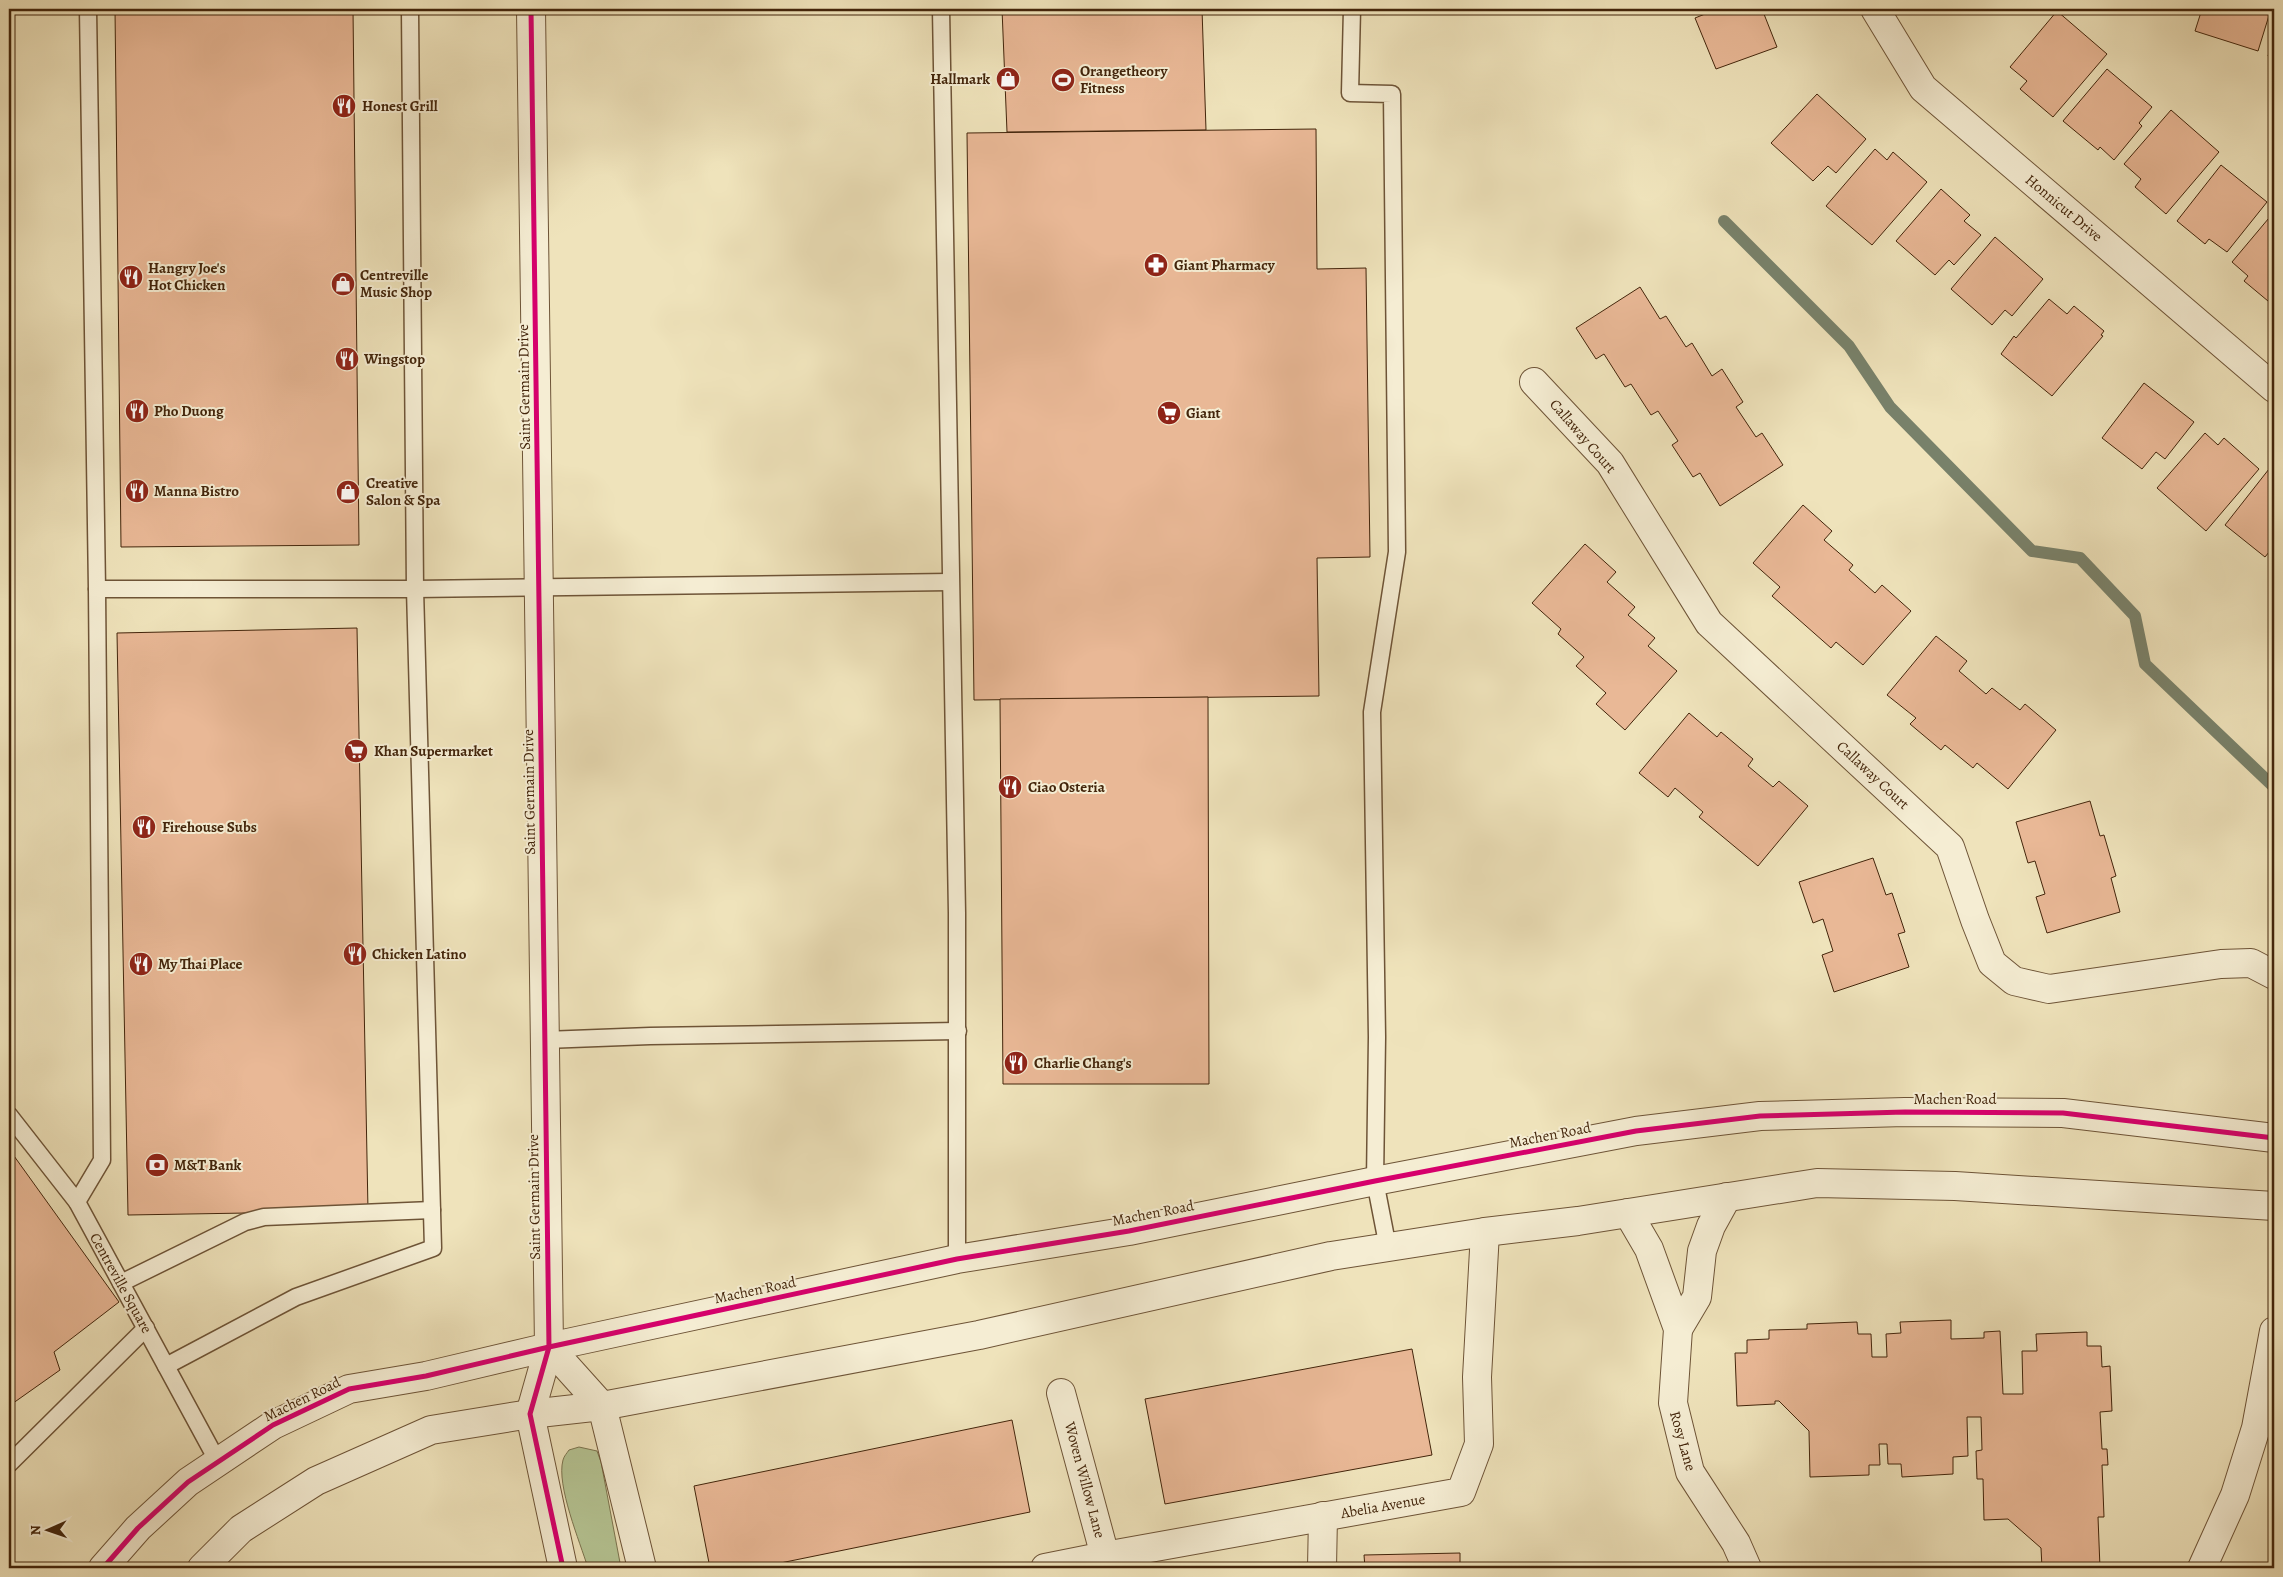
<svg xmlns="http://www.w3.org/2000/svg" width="2283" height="1577" font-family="Alegreya,serif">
  <rect width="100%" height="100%" fill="#efe3bb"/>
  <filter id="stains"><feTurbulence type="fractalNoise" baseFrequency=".004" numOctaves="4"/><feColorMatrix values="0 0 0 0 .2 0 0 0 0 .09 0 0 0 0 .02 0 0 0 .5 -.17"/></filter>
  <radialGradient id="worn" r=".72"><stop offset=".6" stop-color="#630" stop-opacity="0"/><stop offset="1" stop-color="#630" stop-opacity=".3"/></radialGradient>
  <path fill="#b5c493" stroke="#7c744f" d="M579 1447 597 1451 601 1462 621 1568H588C580 1542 556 1485 563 1460 564 1456 567 1453 569 1450Z"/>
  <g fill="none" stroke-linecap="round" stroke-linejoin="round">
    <path stroke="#78816a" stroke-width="12" d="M1724 221 1849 346 1890 407 2032 551 2080 558 2135 616 2145 664 2274 787"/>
  </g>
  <g fill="#e9b896" stroke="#43250b">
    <path d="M115 9H353L359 545 121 547Z"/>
    <path d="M1002 9H1202L1206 130 1007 132Z"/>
    <path d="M1714 9H1762L1777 47 1716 69 1695 18 1715 10Z"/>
    <path d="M2202 9H2271L2258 51 2195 31Z"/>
    <path d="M2057 11 2107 54 2053 117 2020 89 2027 81 2010 67Z"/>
    <path d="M2274 36V57L2268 56Z"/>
    <path d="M2107 69 2152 107 2139 123 2142 126 2114 160 2100 147 2098 150 2063 121Z"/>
    <path d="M1817 94 1866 139 1836 173 1828 166 1813 181 1771 143Z"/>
    <path d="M2171 110 2219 152 2166 214 2135 187 2141 179 2124 164Z"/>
    <path d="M1316 129 1317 269 1366 268 1370 557 1317 558 1319 696 974 700 967 133Z"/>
    <path d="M1875 149 1887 160 1893 152 1927 182 1872 245 1826 206Z"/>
    <path d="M2221 165 2267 202 2227 252 2209 239 2205 244 2177 221Z"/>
    <path d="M1941 189 1970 215 1964 221 1981 235 1954 265 1949 260 1935 275 1896 241Z"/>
    <path d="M2274 212V306L2244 281 2248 276 2232 262Z"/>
    <path d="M1995 237 2043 279 2012 316 2005 310 1992 325 1951 289Z"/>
    <path d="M1640 287 1660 319 1666 316 1686 347 1692 343 1712 376 1722 369 1743 402 1736 407 1756 437 1762 433 1783 465 1720 506 1700 473 1693 477 1672 445 1678 441 1658 411 1651 415 1631 384 1625 387 1604 354 1596 359 1576 328Z"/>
    <path d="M2049 299 2067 314 2074 306 2104 331 2101 335 2103 336 2052 396 2001 354 2014 336 2016 338Z"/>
    <path d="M2144 383 2194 422 2165 459 2156 452 2142 469 2102 438Z"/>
    <path d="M2205 433 2218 445 2224 438 2259 469 2206 531 2157 488Z"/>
    <path d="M2269 469 2274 473V546L2265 557 2225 525Z"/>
    <path d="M1803 505 1832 531 1824 540 1853 565 1849 570 1875 593 1882 585 1911 611 1863 665 1836 642 1831 648 1772 596 1780 587 1753 563Z"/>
    <path d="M1585 544 1616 572 1607 582 1635 607 1628 615 1655 638 1648 646 1677 671 1625 730 1596 704 1606 693 1576 666 1584 657 1558 634 1561 629 1532 603Z"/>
    <path d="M357 628 368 1211 128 1215 117 633Z"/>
    <path d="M1936 636 1967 661 1959 671 1986 694 1992 688 2020 710 2025 704 2056 730 2008 789 1977 763 1973 768 1945 745 1941 750 1910 724 1916 718 1887 695Z"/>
    <path d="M1208 697 1209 1084H1003L1000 699Z"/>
    <path d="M1689 713 1717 737 1721 732 1753 759 1748 766 1773 787 1779 781 1808 806 1758 866 1699 817 1703 812 1675 788 1668 797 1639 773Z"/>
    <path d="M2090 801 2100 836 2104 835 2116 876 2111 878 2120 912 2047 933 2036 897 2045 894 2035 861 2028 863 2016 822Z"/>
    <path d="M1873 858 1886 895 1892 893 1905 932 1898 934 1909 967 1834 992 1822 955 1833 951 1823 919 1813 923 1799 882Z"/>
    <path d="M9 1149 119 1302 54 1352 60 1370 9 1406Z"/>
    <path d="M1951 1320V1339L1984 1338V1332L2000 1331 2003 1394H2023L2022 1351H2037L2036 1334 2087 1332V1346H2101L2102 1367 2110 1366 2112 1411 2100 1412 2102 1449H2107L2108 1465H2102L2104 1517H2098L2100 1568H2042L2041 1548 2008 1519 1984 1520 1983 1479H1977L1976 1451 1982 1450 1981 1417H1967L1968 1456 1953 1457V1474L1902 1477 1901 1464H1888L1887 1444H1879L1880 1465H1869V1475L1810 1477 1809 1431 1779 1401H1775V1404L1737 1406 1735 1353H1747V1340L1769 1339V1330L1807 1329V1324L1857 1322 1858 1334H1871L1872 1357H1887L1886 1334 1901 1333 1900 1322Z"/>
    <path d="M1412 1349 1432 1455 1165 1504 1145 1399Z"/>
    <path d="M1012 1420 1030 1512 756 1568H710L694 1486Z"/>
    <path d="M1460 1553V1568H1365L1364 1555Z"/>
  </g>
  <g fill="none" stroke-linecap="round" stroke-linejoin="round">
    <g stroke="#6e5437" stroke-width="19">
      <g id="service">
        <path d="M941 9 957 913V1259"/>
        <path d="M1352 9 1350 93 1392 94 1397 552 1372 712 1377 1037 1375 1181 1388 1248"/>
        <path d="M97 589H415L950 582"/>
        <path d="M545 1040 650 1036 958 1031"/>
        <path d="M9 1115 77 1202 218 1462"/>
        <path d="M77 1202 102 1160 97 589 88 9"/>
        <path d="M121 1283 245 1222 264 1217 432 1210"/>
        <path d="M166 1366 296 1297 433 1248 415 589 410 9"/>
        <path d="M9 1464 146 1328"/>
      </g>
    </g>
    <g stroke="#6e5437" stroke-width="30">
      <g id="minor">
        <path d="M1875 9 1923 88 2274 388"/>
        <path d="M1534 382 1610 463 1709 623 1950 847 1975 920 1992 963 2014 981 2049 989 2221 964 2251 963 2274 975"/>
        <path d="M1628 1213 1649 1249 1678 1329 1673 1403 1690 1472 1736 1543 1747 1568"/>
        <path d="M1678 1329 1697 1297 1702 1251 1711 1226 1727 1197"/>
        <path d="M1061 1393 1105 1556V1568"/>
        <path d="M1045 1568 1105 1556 1461 1492 1479 1444 1477 1377 1485 1232"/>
        <path d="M1322 1568 1323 1516"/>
        <path d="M2202 1568 2235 1495 2256 1428 2274 1331"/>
      </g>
    </g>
    <g stroke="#6e5437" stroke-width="30">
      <g id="tertiary">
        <path d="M531 9 549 1347 530 1414 563 1568"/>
        <path d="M549 1347 602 1406 642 1568"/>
        <path d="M103 1568 138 1528 188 1482 273 1425 349 1389 426 1376 549 1347 957 1259 1129 1231 1375 1181 1636 1131 1760 1116 1905 1112 2063 1113 2274 1138"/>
        <path d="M202 1568 241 1529 316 1481 431 1430 530 1414 602 1406 979 1335 1331 1256 1485 1232 1578 1221 1817 1183 1955 1186 2274 1206"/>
      </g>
    </g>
    <use href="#service" stroke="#f5edd3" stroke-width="16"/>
    <use href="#minor" stroke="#f5edd3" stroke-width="28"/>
    <use href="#tertiary" stroke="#f5edd3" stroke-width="28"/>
    <g stroke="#f5edd3" stroke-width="8">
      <g id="cycleway">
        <path d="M531 9 549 1347 530 1414 563 1568"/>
        <path d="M103 1568 138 1528 188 1482 273 1425 349 1389 426 1376 549 1347 957 1259 1129 1231 1375 1181 1636 1131 1760 1116 1905 1112 2063 1113 2274 1138"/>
      </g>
    </g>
    <use href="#cycleway" stroke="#d6006c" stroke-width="5"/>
  </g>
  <defs>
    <g id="shop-disc" transform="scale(1.25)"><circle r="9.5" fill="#8f2418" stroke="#f5edd3"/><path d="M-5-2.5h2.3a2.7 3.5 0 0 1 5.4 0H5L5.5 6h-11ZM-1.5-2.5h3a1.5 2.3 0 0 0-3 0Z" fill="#fff"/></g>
    <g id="stadium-disc" transform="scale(1.25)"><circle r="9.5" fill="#8f2418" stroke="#f5edd3"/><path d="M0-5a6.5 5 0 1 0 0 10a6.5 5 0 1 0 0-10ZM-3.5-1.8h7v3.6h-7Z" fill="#fff"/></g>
    <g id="restaurant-disc" transform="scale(1.25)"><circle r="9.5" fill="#8f2418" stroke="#f5edd3"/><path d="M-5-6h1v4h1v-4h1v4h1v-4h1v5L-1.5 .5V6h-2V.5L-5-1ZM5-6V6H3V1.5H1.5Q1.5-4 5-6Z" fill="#fff"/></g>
    <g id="pharmacy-disc" transform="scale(1.25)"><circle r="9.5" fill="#8f2418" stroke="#f5edd3"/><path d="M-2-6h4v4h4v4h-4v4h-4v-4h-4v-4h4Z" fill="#fff"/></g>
    <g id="supermarket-disc" transform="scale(1.25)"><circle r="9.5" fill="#8f2418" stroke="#f5edd3"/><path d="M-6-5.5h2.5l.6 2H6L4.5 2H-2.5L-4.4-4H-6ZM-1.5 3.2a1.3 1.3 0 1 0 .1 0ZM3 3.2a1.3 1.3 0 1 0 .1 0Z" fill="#fff"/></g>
    <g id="bank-disc" transform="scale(1.25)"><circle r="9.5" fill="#8f2418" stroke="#f5edd3"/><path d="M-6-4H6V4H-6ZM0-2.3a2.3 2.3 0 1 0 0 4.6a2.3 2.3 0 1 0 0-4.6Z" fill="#fff"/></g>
  </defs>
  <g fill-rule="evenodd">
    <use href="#shop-disc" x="1008" y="79"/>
    <use href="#stadium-disc" x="1063" y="80"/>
    <use href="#restaurant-disc" x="344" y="106"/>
    <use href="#pharmacy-disc" x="1156" y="265"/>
    <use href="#restaurant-disc" x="131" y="277"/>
    <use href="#shop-disc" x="343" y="284"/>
    <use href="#restaurant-disc" x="347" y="359"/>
    <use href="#restaurant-disc" x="137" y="411"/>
    <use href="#supermarket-disc" x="1169" y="413"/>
    <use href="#restaurant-disc" x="137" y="491"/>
    <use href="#shop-disc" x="348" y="492"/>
    <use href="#supermarket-disc" x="356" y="751"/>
    <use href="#restaurant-disc" x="1010" y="787"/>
    <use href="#restaurant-disc" x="144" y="827"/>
    <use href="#restaurant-disc" x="355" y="954"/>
    <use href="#restaurant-disc" x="141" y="964"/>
    <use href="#restaurant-disc" x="1016" y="1063"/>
    <use href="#bank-disc" x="157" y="1165"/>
  </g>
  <g text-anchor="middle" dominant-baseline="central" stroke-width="4" stroke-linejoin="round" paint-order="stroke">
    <g font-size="15" font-weight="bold" fill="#43250b" stroke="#f5edd3" text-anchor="start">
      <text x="1080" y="71">Orangetheory<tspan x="1080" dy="17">Fitness</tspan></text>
      <text x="990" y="79" text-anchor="end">Hallmark</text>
      <text x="362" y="106">Honest Grill</text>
      <text x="1174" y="265">Giant Pharmacy</text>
      <text x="148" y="268">Hangry Joe's<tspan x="148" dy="17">Hot Chicken</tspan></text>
      <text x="360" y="275">Centreville<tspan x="360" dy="17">Music Shop</tspan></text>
      <text x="364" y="359">Wingstop</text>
      <text x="154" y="411">Pho Duong</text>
      <text x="1186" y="413">Giant</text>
      <text x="366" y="483">Creative<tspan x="366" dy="17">Salon &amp; Spa</tspan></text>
      <text x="154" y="491">Manna Bistro</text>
      <text x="374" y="751">Khan Supermarket</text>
      <text x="1028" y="787">Ciao Osteria</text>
      <text x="162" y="827">Firehouse Subs</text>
      <text x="372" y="954">Chicken Latino</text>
      <text x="158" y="964">My Thai Place</text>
      <text x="1034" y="1063">Charlie Chang's</text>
      <text x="174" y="1165">M&amp;T Bank</text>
    </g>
    <g font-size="15" fill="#43250b" stroke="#f5edd3">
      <text transform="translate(2064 208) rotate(40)">Honnicut Drive</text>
      <text transform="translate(524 387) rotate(-91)">Saint Germain Drive</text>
      <text transform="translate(1583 436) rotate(49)">Callaway Court</text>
      <text transform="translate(1873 775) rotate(43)">Callaway Court</text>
      <text transform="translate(529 792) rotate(-91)">Saint Germain Drive</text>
      <text x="1955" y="1099">Machen Road</text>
      <text transform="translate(1550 1135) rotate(-11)">Machen Road</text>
      <text transform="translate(534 1197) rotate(-91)">Saint Germain Drive</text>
      <text transform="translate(1153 1213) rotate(-11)">Machen Road</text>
      <text transform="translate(121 1283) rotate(61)">Centreville Square</text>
      <text transform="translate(755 1290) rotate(-12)">Machen Road</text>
      <text transform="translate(302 1399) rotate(-26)">Machen Road</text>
      <text transform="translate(1683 1441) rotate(74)">Rosy Lane</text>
      <text transform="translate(1085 1480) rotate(75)">Woven Willow Lane</text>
      <text transform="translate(1383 1506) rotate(-10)">Abelia Avenue</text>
    </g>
  </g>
  <rect width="2283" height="1577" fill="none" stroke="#efe3bb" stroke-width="30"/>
  <rect x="10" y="10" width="2263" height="1557" fill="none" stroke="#43250b" stroke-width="2.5"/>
  <rect x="15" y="15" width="2253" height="1547" fill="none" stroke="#43250b"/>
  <g transform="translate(48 1530) rotate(268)" stroke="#f5edd3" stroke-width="4" paint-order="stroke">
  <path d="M0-4L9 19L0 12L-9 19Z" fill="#43250b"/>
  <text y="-8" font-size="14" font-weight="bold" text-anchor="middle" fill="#43250b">N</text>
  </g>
  <rect width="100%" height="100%" filter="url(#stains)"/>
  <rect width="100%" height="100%" fill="url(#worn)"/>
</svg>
